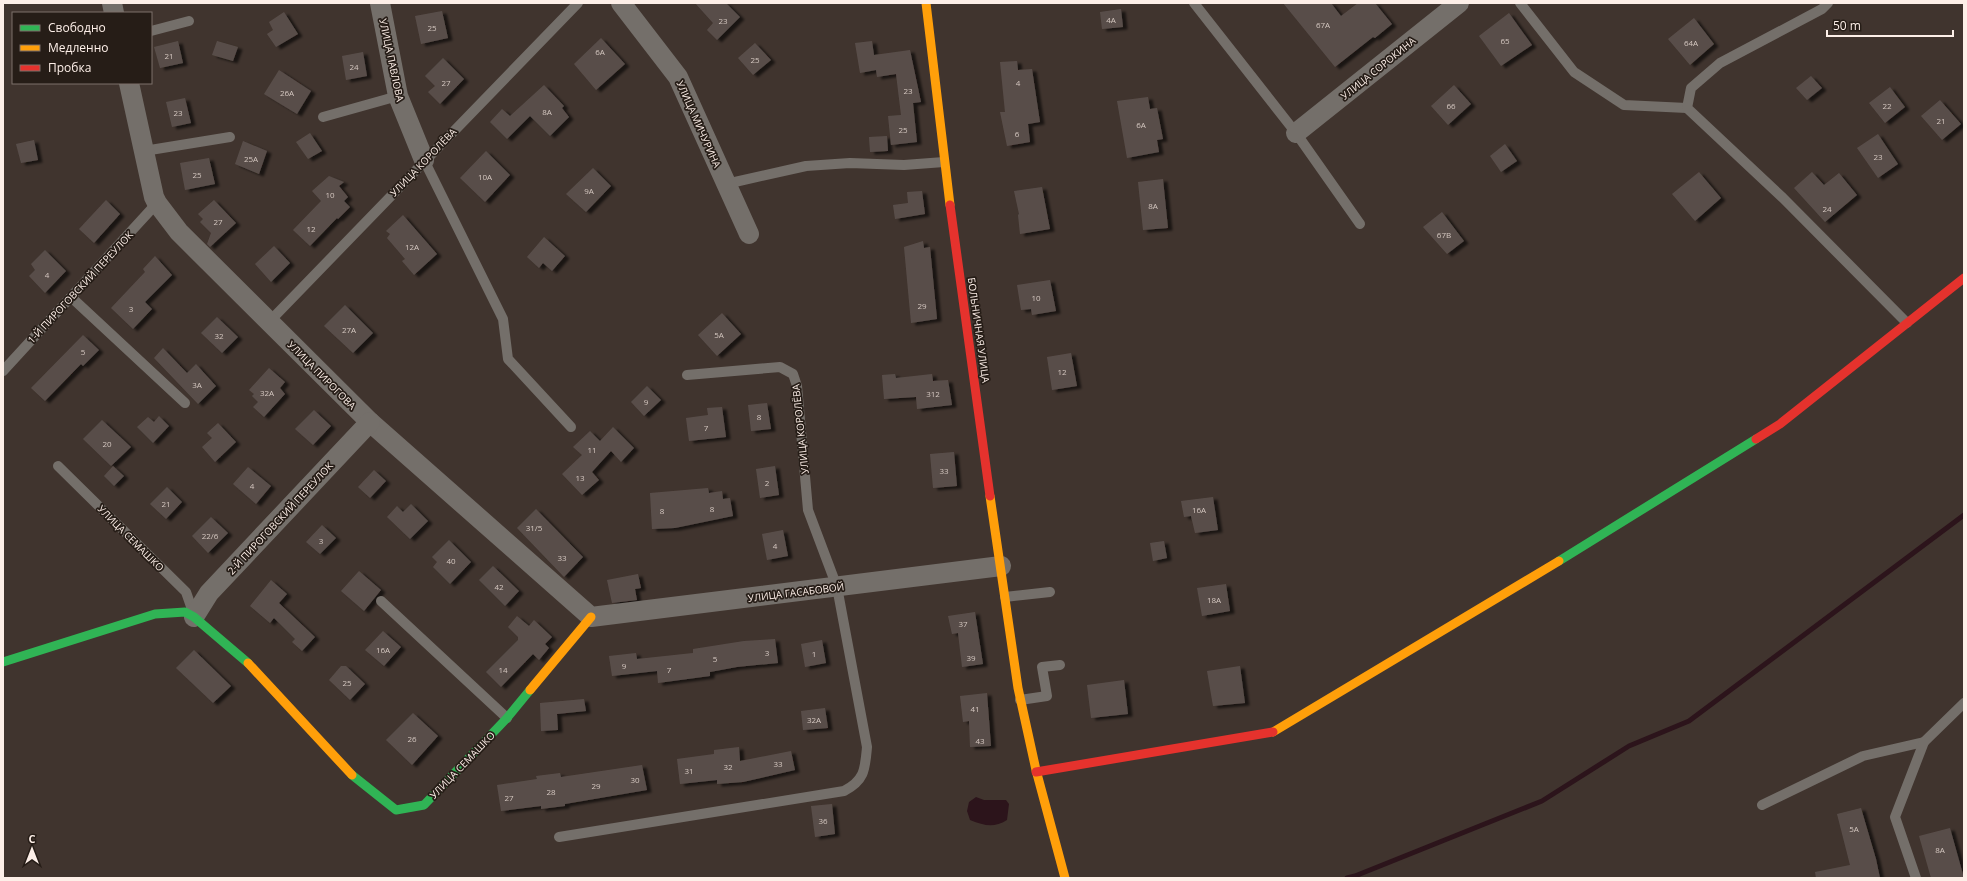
<svg xmlns="http://www.w3.org/2000/svg" width="1967" height="881" font-family="'Open Sans',sans-serif">
  <defs>
    <filter id="shadow"><feDropShadow dx="4.5" dy="2.5" stdDeviation="1" flood-color="#0009"/></filter>
  </defs>
  <rect width="100%" height="100%" fill="#40342e"/>
  <path fill="#2c141b" d="M976 797 984 800H1006L1009 804 1007 820C994 828 985 826 970 820L967 811 969 802Z"/>
  <g fill="none" stroke-linecap="round" stroke-linejoin="round">
    <path stroke="#2c141b" stroke-width="5" d="M1347 878 1355 876 1542 801 1629 746 1689 721 1964 515"/>
  </g>
  <g fill="#594e4a" filter="url(#shadow)">
    <path d="M695 3H726L740 17 717 40 707 30 713 23Z"/>
    <path d="M1283 3H1331L1341 16 1358 3H1375L1392 24 1375 38 1373 37 1335 67Z"/>
    <path d="M1121 9 1123 27 1102 29 1100 12Z"/>
    <path d="M442 11 448 38 421 44 415 16Z"/>
    <path d="M284 12 298 34 276 47 267 34 273 30 269 22Z"/>
    <path d="M1509 13 1532 45 1501 66 1479 36Z"/>
    <path d="M1694 18 1714 44 1690 65 1668 39Z"/>
    <path d="M601 38 625 64 596 90 574 64Z"/>
    <path d="M178 41 183 63 160 68 154 47Z"/>
    <path d="M217 41 238 47 233 61 212 55Z"/>
    <path d="M872 41 874 55 910 50 921 102 913 103 917 142 891 145 888 116 901 115 896 74 877 77 876 70 860 73 855 43Z"/>
    <path d="M755 43 771 60 753 75 738 58Z"/>
    <path d="M363 52 367 76 346 80 342 56Z"/>
    <path d="M443 58 464 79 440 104 428 92 435 86 425 76Z"/>
    <path d="M1017 61 1018 70 1032 69 1040 122 1028 124 1030 142 1007 146 1000 112H1005L1000 62Z"/>
    <path d="M279 70 311 91 297 114 264 94Z"/>
    <path d="M1811 76 1822 88 1807 100 1796 88Z"/>
    <path d="M544 85 564 106 562 108 569 117 550 136 530 116 507 139 490 122 502 109 510 116Z"/>
    <path d="M1454 85 1471 104 1448 125 1431 106Z"/>
    <path d="M1890 87 1905 107 1885 123 1869 103Z"/>
    <path d="M1148 97 1150 109 1157 108 1163 139 1157 140 1159 152 1127 158 1117 101Z"/>
    <path d="M185 98 191 123 172 127 166 102Z"/>
    <path d="M1940 100 1961 124 1942 140 1921 116Z"/>
    <path d="M310 133 322 151 308 159 296 142Z"/>
    <path d="M1878 134 1898 164 1878 178 1857 148Z"/>
    <path d="M887 136 888 151 870 152 869 137Z"/>
    <path d="M34 140 38 160 21 163 16 144Z"/>
    <path d="M243 141 267 151 259 174 235 164Z"/>
    <path d="M1505 144 1517 161 1501 172 1490 156Z"/>
    <path d="M486 151 510 175 485 202 460 178Z"/>
    <path d="M209 158 215 184 185 190 180 163Z"/>
    <path d="M593 168 611 186 586 212 566 194Z"/>
    <path d="M1699 172 1721 198 1695 221 1672 194Z"/>
    <path d="M1812 172 1824 185 1839 173 1857 195 1825 222 1794 188Z"/>
    <path d="M329 176 344 182 339 186 348 197 344 201 350 207 338 219 337 218 310 246 293 230 321 201 312 191Z"/>
    <path d="M1163 179 1168 228 1143 230 1138 182Z"/>
    <path d="M1042 187 1050 229 1020 234 1018 215 1019 214 1014 191Z"/>
    <path d="M922 191 925 214 895 219 893 205 908 203 907 192Z"/>
    <path d="M106 200 120 214 94 243 79 229Z"/>
    <path d="M214 200 236 223 210 247 207 244 211 233 200 222 203 219 198 214Z"/>
    <path d="M1442 212 1464 241 1447 254 1423 227Z"/>
    <path d="M403 215 437 254 414 275 402 261 405 259 387 238 390 234 386 231Z"/>
    <path d="M544 237 565 256 552 271 543 263 539 268 527 257Z"/>
    <path d="M923 241 924 248 930 247 937 319 911 323 904 247Z"/>
    <path d="M274 246 290 263 271 282 255 264Z"/>
    <path d="M45 250 66 271 45 293 29 276 35 270 31 264Z"/>
    <path d="M155 256 172 275 145 302 152 309 133 329 111 308 145 272 143 269Z"/>
    <path d="M1050 280 1056 311 1032 315 1031 309 1021 310 1017 285Z"/>
    <path d="M345 305 373 333 353 353 324 326Z"/>
    <path d="M722 313 741 334 717 356 698 335Z"/>
    <path d="M217 317 238 337 222 353 201 333Z"/>
    <path d="M83 335 99 350 83 366 81 364 45 401 31 388Z"/>
    <path d="M163 348 187 373 196 364 216 386 198 404 154 358Z"/>
    <path d="M1071 353 1077 386 1052 390 1047 357Z"/>
    <path d="M269 368 285 382 280 388 285 394 264 417 253 407 258 402 252 396 254 394 249 390Z"/>
    <path d="M895 374 896 378 932 374 933 381 948 380 952 405 917 409 916 397 884 399 882 375Z"/>
    <path d="M647 386 661 400 644 416 631 402Z"/>
    <path d="M767 403 771 429 751 431 748 405Z"/>
    <path d="M722 407 726 437 689 441 686 418 708 415 707 408Z"/>
    <path d="M314 410 331 426 313 445 295 429Z"/>
    <path d="M159 416 169 426 153 443 137 427 148 417 154 422Z"/>
    <path d="M102 420 131 447 111 466 83 439Z"/>
    <path d="M218 423 236 442 215 462 202 447 212 438 207 433Z"/>
    <path d="M613 427 634 448 621 462 611 451 592 472 599 480 582 495 562 474 582 455 573 447 590 431 600 441Z"/>
    <path d="M954 452 957 486 933 488 930 454Z"/>
    <path d="M113 466 124 476 114 486 104 476Z"/>
    <path d="M775 466 779 495 760 498 756 469Z"/>
    <path d="M248 467 271 486 256 504 233 484Z"/>
    <path d="M374 470 386 481 370 498 358 487Z"/>
    <path d="M167 487 182 502 166 519 150 504Z"/>
    <path d="M708 488 709 493 722 491 723 499 730 498 733 516 675 528 652 529 650 493Z"/>
    <path d="M1213 497 1218 530 1195 533 1191 516 1184 517 1181 501Z"/>
    <path d="M411 504 428 521 410 539 387 517 397 506 403 512Z"/>
    <path d="M536 509 583 557 564 577 517 528Z"/>
    <path d="M211 517 228 533 208 553 192 536Z"/>
    <path d="M322 525 336 538 320 554 306 542Z"/>
    <path d="M783 530 788 556 767 560 762 534Z"/>
    <path d="M449 540 471 562 450 584 433 567 437 562 432 557Z"/>
    <path d="M1164 541 1167 558 1153 561 1150 543Z"/>
    <path d="M493 566 519 591 505 606 479 580Z"/>
    <path d="M359 571 381 590 364 611 341 591Z"/>
    <path d="M638 574 641 588 635 589 637 600 612 603 607 580Z"/>
    <path d="M271 580 287 594 279 603 315 637 302 651 292 642 295 639 274 618 270 623 250 606Z"/>
    <path d="M1226 584 1230 611 1202 616 1197 588Z"/>
    <path d="M975 612 983 664 962 667 958 633 952 634 948 616Z"/>
    <path d="M517 616 529 626 534 620 552 637 545 644 549 648 539 660 533 654 501 687 486 672 518 640V637L508 627Z"/>
    <path d="M383 631 401 647 384 666 365 650Z"/>
    <path d="M775 639 778 663 737 667 710 672V676L658 683 657 671 612 676 609 656 636 653 637 659 693 653V649L744 641Z"/>
    <path d="M822 640 826 663 805 667 801 644Z"/>
    <path d="M194 650 231 686 213 703 176 668Z"/>
    <path d="M341 666H346L365 684 350 700 329 680Z"/>
    <path d="M1240 666 1245 703 1213 706 1207 671Z"/>
    <path d="M1124 680 1128 714 1091 718 1087 685Z"/>
    <path d="M987 693 991 746 970 747 969 721 963 722 960 696Z"/>
    <path d="M584 699 586 711 557 714 558 730 541 731 540 703Z"/>
    <path d="M825 708 828 728 803 730 801 711Z"/>
    <path d="M413 713 438 736 412 765 386 740Z"/>
    <path d="M739 747 740 761 791 751 795 770 743 782 717 784V780L680 784 677 759 714 754V750Z"/>
    <path d="M642 765 647 790 565 804V806L541 809V806L501 811 497 785 537 779 536 776 560 773 561 777Z"/>
    <path d="M832 804 835 834 815 837 811 806Z"/>
    <path d="M1861 808 1876 859 1880 878H1816L1815 872 1850 865 1837 814Z"/>
    <path d="M1950 828 1964 878H1931L1919 836Z"/>
  </g>
  <g fill="none" stroke-linecap="round" stroke-linejoin="round">
    <g stroke="#746f6a" stroke-width="10">
      <path d="M1194 3 1296 133 1360 224"/>
      <path d="M1520 3 1574 72 1624 105 1687 108"/>
      <path d="M1828 3 1822 9 1720 63 1691 88 1687 108 1783 198 1907 323"/>
      <path d="M151 31 189 21"/>
      <path d="M323 117 398 96"/>
      <path d="M144 151 230 137"/>
      <path d="M424 160 503 319 508 359 571 427"/>
      <path d="M726 184 806 166 850 163 904 165 944 162"/>
      <path d="M71 297 185 403"/>
      <path d="M269 322 578 3"/>
      <path d="M3 371 157 203"/>
      <path d="M58 466 186 592 194 615"/>
      <path d="M1005 597 1050 592"/>
      <path d="M381 601 507 718"/>
      <path d="M1020 700 1047 696 1042 667 1060 665"/>
      <path d="M1762 805 1863 756 1924 742"/>
      <path d="M559 837 844 791C865 780 865 769 867 747L837 587 808 510 797 386 793 374 780 367 687 375"/>
      <path d="M1916 878 1895 817 1924 742 1964 703"/>
    </g>
    <g stroke="#746f6a" stroke-width="20">
      <path d="M112 3 114 13"/>
      <path d="M380 3 398 96 424 160"/>
      <path d="M621 3 678 77 749 234"/>
      <path d="M129 83 154 197 157 203 179 232 370 422 591 617 1001 566"/>
      <path d="M1296 133 1459 3"/>
      <path d="M194 617 209 593 370 422"/>
    </g>
    <g stroke="#30b455" stroke-width="9">
      <path d="M1559 561 1756 439"/>
      <path d="M3 662 155 614 185 612 194 617 248 663"/>
      <path d="M352 775 396 810 424 805 507 718 530 690"/>
    </g>
    <g stroke="#ff9f0a" stroke-width="9">
      <path d="M926 3 950 205"/>
      <path d="M990 496 1018 688 1036 770 1065 878"/>
      <path d="M248 663 352 775"/>
      <path d="M530 690 591 617"/>
      <path d="M1273 732 1559 561"/>
    </g>
    <g stroke="#e5322d" stroke-width="9">
      <path d="M950 205 990 496"/>
      <path d="M1756 439 1780 424 1964 278"/>
      <path d="M1036 772 1273 732"/>
    </g>
  </g>
  <g text-anchor="middle" dominant-baseline="central" stroke-width="3.5" stroke-linejoin="round" paint-order="stroke">
    <g font-size="8" fill="#d4c7c0">
      <text x="1111" y="19">4А</text>
      <text x="723" y="20">23</text>
      <text x="1323" y="24">67А</text>
      <text x="432" y="27">25</text>
      <text x="1505" y="40">65</text>
      <text x="1691" y="42">64А</text>
      <text x="600" y="51">6А</text>
      <text x="169" y="55">21</text>
      <text x="755" y="59">25</text>
      <text x="354" y="66">24</text>
      <text x="446" y="82">27</text>
      <text x="1018" y="82">4</text>
      <text x="908" y="90">23</text>
      <text x="287" y="92">26А</text>
      <text x="1451" y="105">66</text>
      <text x="1887" y="105">22</text>
      <text x="547" y="111">8А</text>
      <text x="178" y="112">23</text>
      <text x="1941" y="120">21</text>
      <text x="1141" y="124">6А</text>
      <text x="903" y="129">25</text>
      <text x="1017" y="133">6</text>
      <text x="1878" y="156">23</text>
      <text x="251" y="158">25А</text>
      <text x="197" y="174">25</text>
      <text x="485" y="176">10А</text>
      <text x="589" y="190">9А</text>
      <text x="330" y="194">10</text>
      <text x="1153" y="205">8А</text>
      <text x="1827" y="208">24</text>
      <text x="218" y="221">27</text>
      <text x="311" y="228">12</text>
      <text x="1444" y="234">67В</text>
      <text x="412" y="246">12А</text>
      <text x="47" y="274">4</text>
      <text x="1036" y="297">10</text>
      <text x="922" y="305">29</text>
      <text x="131" y="308">3</text>
      <text x="349" y="329">27А</text>
      <text x="719" y="334">5А</text>
      <text x="219" y="335">32</text>
      <text x="83" y="351">5</text>
      <text x="1062" y="371">12</text>
      <text x="197" y="384">3А</text>
      <text x="267" y="392">32А</text>
      <text x="933" y="393">312</text>
      <text x="646" y="401">9</text>
      <text x="759" y="416">8</text>
      <text x="706" y="427">7</text>
      <text x="107" y="443">20</text>
      <text x="592" y="449">11</text>
      <text x="944" y="470">33</text>
      <text x="580" y="477">13</text>
      <text x="767" y="482">2</text>
      <text x="252" y="485">4</text>
      <text x="166" y="503">21</text>
      <text x="712" y="508">8</text>
      <text x="1199" y="509">16А</text>
      <text x="662" y="510">8</text>
      <text x="534" y="527">31/5</text>
      <text x="210" y="535">22/6</text>
      <text x="321" y="540">3</text>
      <text x="775" y="545">4</text>
      <text x="562" y="557">33</text>
      <text x="451" y="560">40</text>
      <text x="499" y="586">42</text>
      <text x="1214" y="599">18А</text>
      <text x="963" y="623">37</text>
      <text x="383" y="649">16А</text>
      <text x="767" y="652">3</text>
      <text x="814" y="653">1</text>
      <text x="971" y="657">39</text>
      <text x="715" y="658">5</text>
      <text x="624" y="665">9</text>
      <text x="503" y="669">14</text>
      <text x="669" y="669">7</text>
      <text x="347" y="682">25</text>
      <text x="975" y="708">41</text>
      <text x="814" y="719">32А</text>
      <text x="412" y="738">26</text>
      <text x="980" y="740">43</text>
      <text x="778" y="763">33</text>
      <text x="728" y="766">32</text>
      <text x="689" y="770">31</text>
      <text x="635" y="779">30</text>
      <text x="596" y="785">29</text>
      <text x="551" y="791">28</text>
      <text x="509" y="797">27</text>
      <text x="823" y="820">36</text>
      <text x="1854" y="828">5А</text>
      <text x="1940" y="849">8А</text>
    </g>
    <g font-size="10" fill="#fdefe8" stroke="#261d17">
      <text transform="translate(392 60) rotate(78)">УЛИЦА ПАВЛОВА</text>
      <text transform="translate(1378 68) rotate(-39)">УЛИЦА СОРОКИНА</text>
      <text transform="translate(699 124) rotate(66)">УЛИЦА МИЧУРИНА</text>
      <text transform="translate(423 162) rotate(-46)">УЛИЦА КОРОЛЁВА</text>
      <text transform="translate(80 287) rotate(-47)">1-Й ПИРОГОВСКИЙ ПЕРЕУЛОК</text>
      <text transform="translate(979 330) rotate(82)">БОЛЬНИЧНАЯ УЛИЦА</text>
      <text transform="translate(322 375) rotate(45)">УЛИЦА ПИРОГОВА</text>
      <text transform="translate(800 429) rotate(-96)">УЛИЦА КОРОЛЁВА</text>
      <text transform="translate(280 518) rotate(-47)">2-Й ПИРОГОВСКИЙ ПЕРЕУЛОК</text>
      <text transform="translate(131 538) rotate(45)">УЛИЦА СЕМАШКО</text>
      <text transform="translate(796 592) rotate(-7)">УЛИЦА ГАСАБОВОЙ</text>
      <text transform="translate(462 765) rotate(-46)">УЛИЦА СЕМАШКО</text>
    </g>
  </g>
  <rect width="1967" height="881" fill="none" stroke="#fdefe8" stroke-width="8"/>
  <rect x="12" y="12" width="140" height="72" fill="#261d17" stroke="#7c716b"/>
  <rect x="20" y="25" width="20" height="6" fill="#30b455" stroke="#7c716b"/>
  <text x="48" y="32" font-size="12" fill="#fdefe8">Свободно</text>
  <rect x="20" y="45" width="20" height="6" fill="#ff9f0a" stroke="#7c716b"/>
  <text x="48" y="52" font-size="12" fill="#fdefe8">Медленно</text>
  <rect x="20" y="65" width="20" height="6" fill="#e5322d" stroke="#7c716b"/>
  <text x="48" y="72" font-size="12" fill="#fdefe8">Пробка</text>
  <g transform="translate(32 849)" stroke="#261d17" stroke-width="3" paint-order="stroke">
  <path d="M0-3L7 15L0 10L-7 15Z" fill="#fdefe8"/>
  <text y="-6" font-size="11" font-weight="bold" text-anchor="middle" fill="#fdefe8">С</text>
  </g>
  <path d="M1827 30v6h126v-6" fill="none" stroke="#fdefe8" stroke-width="2"/>
  <text x="1833" y="30" font-size="12" fill="#fdefe8" stroke="#261d17" stroke-width="3" paint-order="stroke">50 m</text>
</svg>
